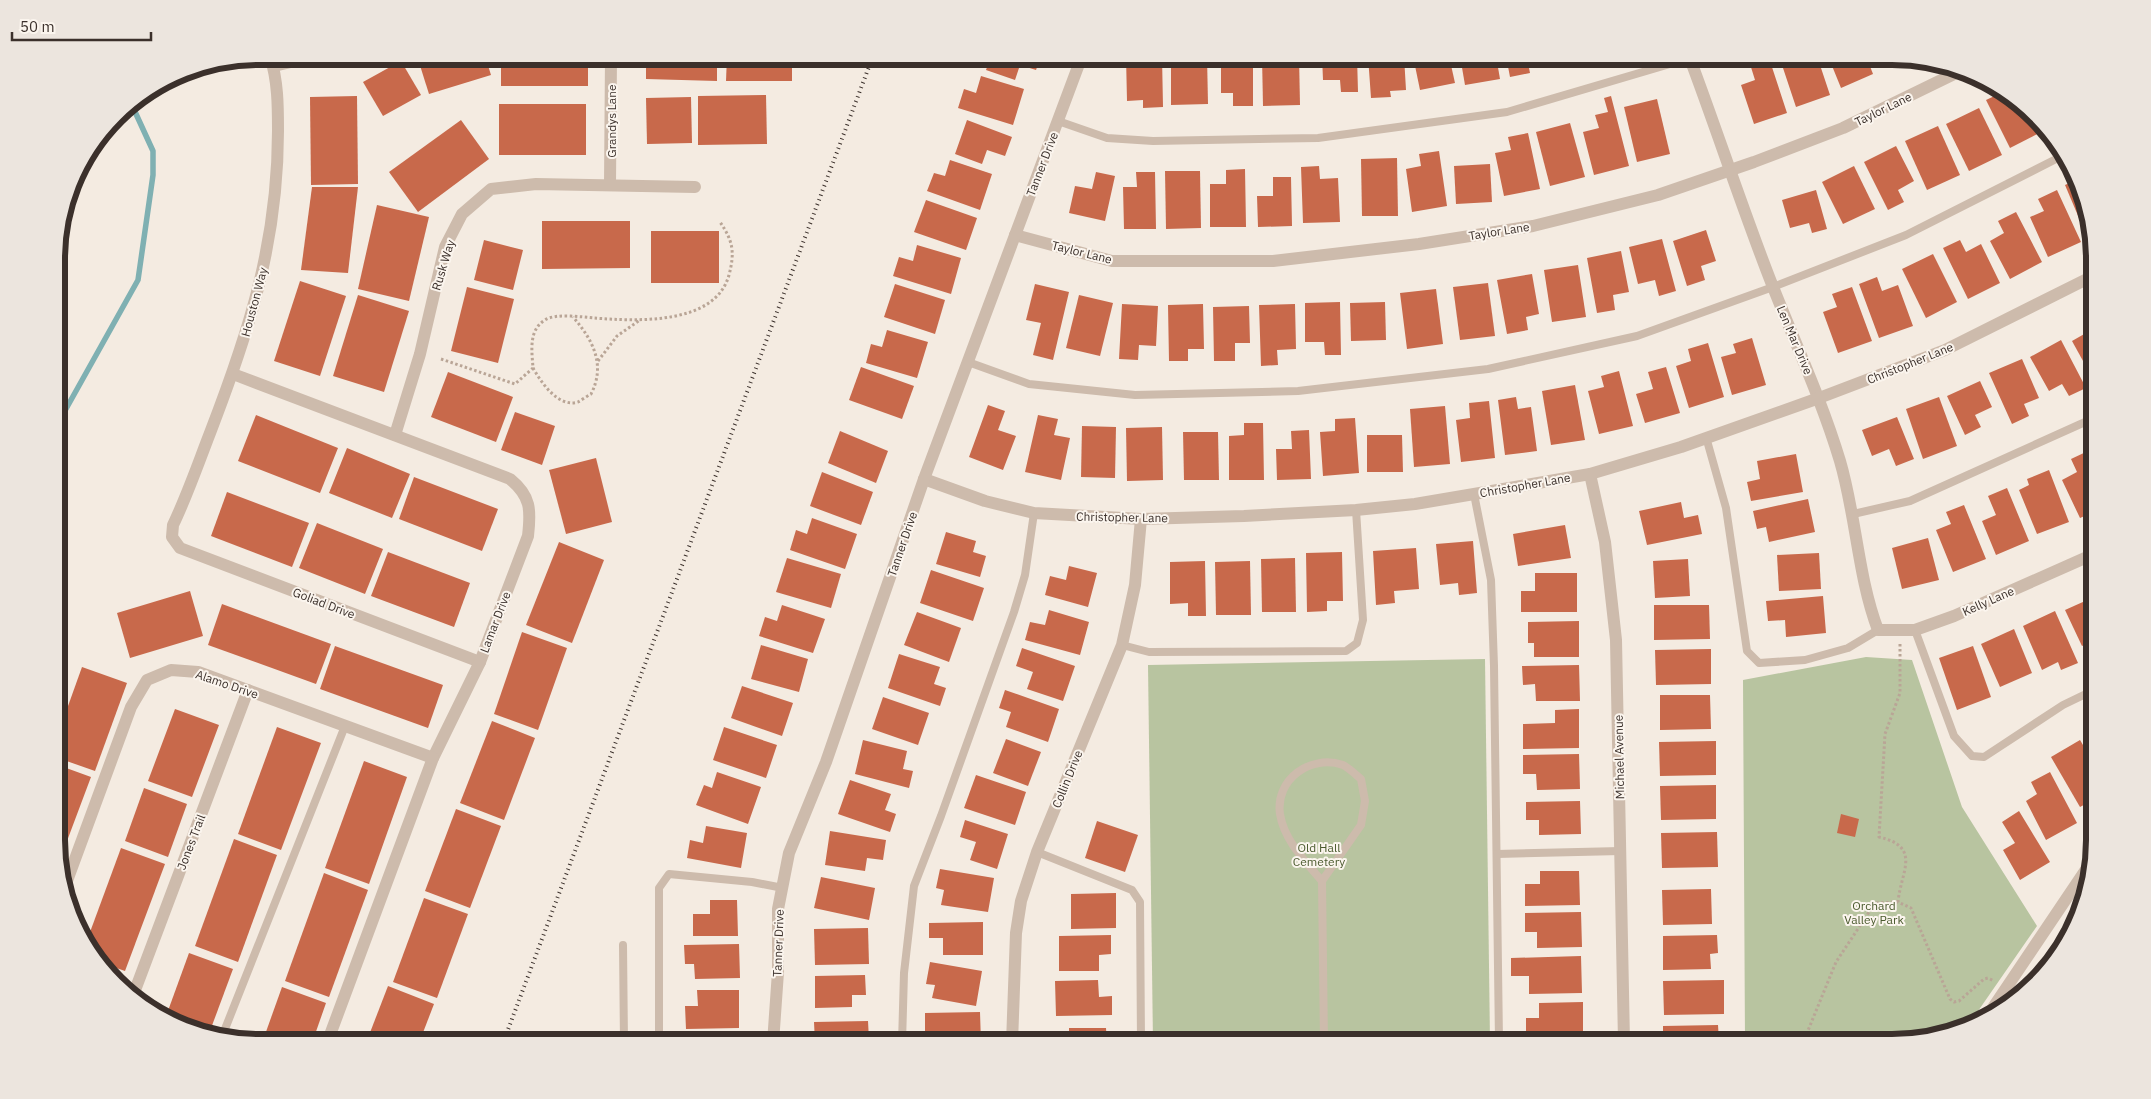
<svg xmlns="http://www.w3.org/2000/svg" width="2151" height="1099" font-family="'IBM Plex Sans',sans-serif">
  <rect width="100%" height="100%" fill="#f4ebe1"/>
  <g fill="#b8c4a0">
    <path d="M1866 657 1912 660 1962 807 2037 926 1967 1027 1958 1032 1905 1042H1745L1743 680Z"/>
    <path d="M1485 659 1490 1042 1153 1043 1148 665Z"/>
  </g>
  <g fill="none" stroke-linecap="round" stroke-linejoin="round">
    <path stroke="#7fb0b2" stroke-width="5.5" d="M57 425 138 280 153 175V151L131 103"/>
  </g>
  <g fill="#c8694b">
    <path d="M417 56H485L491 75 429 94Z"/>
    <rect x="501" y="56" width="87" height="30"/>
    <path d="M646 56H717V81L646 79Z"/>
    <path d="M727 56H792V81H726Z"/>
    <path d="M991 56H1041L1036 70 1020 65 1015 80 986 70Z"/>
    <path d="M1126 56H1162L1163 107 1143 108V100L1127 101Z"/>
    <path d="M1171 56H1207L1208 104 1171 105Z"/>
    <path d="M1221 56H1253V106H1233V93H1221Z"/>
    <path d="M1262 56H1299L1300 105 1263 106Z"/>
    <path d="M1322 56H1357L1358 92H1341L1340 80H1323Z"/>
    <path d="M1368 56H1404L1406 90 1390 91 1391 97 1371 98Z"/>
    <path d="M1413 56H1449L1455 83 1420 90Z"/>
    <path d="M1460 56H1496L1500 79 1465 85Z"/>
    <path d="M1506 56H1532L1527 58 1530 73 1510 77Z"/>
    <path d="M1554 56H1573L1574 62 1556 66Z"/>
    <path d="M1796 56H1817L1830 95 1796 107 1781 62Z"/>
    <path d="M1828 56H1866L1873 74 1841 88Z"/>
    <path d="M1876 56H1892L1903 59 1882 68Z"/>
    <path d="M1769 58 1787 113 1754 124 1741 85 1755 80 1750 64Z"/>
    <path d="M401 61 421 95 383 116 363 82Z"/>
    <path d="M981 76 1024 89 1013 125 958 108 964 89 976 93Z"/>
    <path d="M2003 92 2026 106 2036 118 2043 131 2010 148 1986 100Z"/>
    <path d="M766 95 767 144 698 145V96Z"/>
    <path d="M357 96 358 184 311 185 310 97Z"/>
    <path d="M1611 96 1629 166 1594 175 1583 132 1599 128 1595 115 1608 112 1604 98Z"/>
    <path d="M691 97 692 143 647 144 646 98Z"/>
    <path d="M1657 99 1670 154 1637 162 1624 107Z"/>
    <rect x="499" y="104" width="87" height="51"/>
    <path d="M1979 108 2002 155 1969 171 1946 124Z"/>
    <path d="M461 120 489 159 418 212 389 172Z"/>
    <path d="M967 120 1012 137 1005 156 987 150 982 164 955 154Z"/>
    <path d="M1570 123 1585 177 1550 186 1536 132Z"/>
    <path d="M1938 126 1960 175 1927 190 1905 141Z"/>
    <path d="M1528 133 1540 189 1504 196 1495 153 1511 150 1508 137Z"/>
    <path d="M1896 146 1914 181 1898 190 1904 202 1888 210 1864 162Z"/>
    <path d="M1439 151 1447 206 1412 212 1406 169 1421 166 1419 154Z"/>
    <path d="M1397 158 1398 216H1362L1361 159Z"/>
    <path d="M950 160 992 174 980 210 927 191 934 173 945 176Z"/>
    <path d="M1490 164 1492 202 1456 204 1454 166Z"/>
    <path d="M1319 166 1320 179 1338 178 1340 222 1303 223 1301 167Z"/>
    <path d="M1854 166 1875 209 1843 224 1822 182Z"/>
    <path d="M1245 169 1246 227H1210V184H1226V170Z"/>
    <path d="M1165 171H1200L1201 228 1166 229Z"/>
    <path d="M1096 172 1115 176 1105 221 1069 213 1075 186 1092 189Z"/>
    <path d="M1136 172H1155L1156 229H1124L1123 187H1137Z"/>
    <path d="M1273 177H1291L1292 226 1258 227 1257 196H1273Z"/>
    <path d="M2074 181 2093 233 2087 237 2065 185Z"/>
    <path d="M312 187H358L348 273 301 270Z"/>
    <path d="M1816 190 1827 229 1812 233 1809 223 1790 228 1782 200Z"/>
    <path d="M2057 190 2081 242 2048 257 2030 217 2044 211 2038 199Z"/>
    <path d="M926 200 977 218 966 250 914 232Z"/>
    <path d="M377 205 429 217 409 301 358 289Z"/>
    <path d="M2016 212 2042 262 2010 279 1990 241 2004 233 1998 221Z"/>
    <path d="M542 221H630V268L542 269Z"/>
    <path d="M1706 230 1716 261 1701 266 1705 280 1687 286 1673 241Z"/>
    <rect x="651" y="231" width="68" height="52"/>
    <path d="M1662 239 1676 291 1659 296 1655 280 1638 284 1629 247Z"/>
    <path d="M484 240 523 250 513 290 474 280Z"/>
    <path d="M1960 240 1966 252 1981 244 2000 283 1968 299 1943 248Z"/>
    <path d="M917 245 961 258 951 294 893 276 899 257 913 261Z"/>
    <path d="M1621 251 1629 292 1613 295 1615 310 1597 313 1587 258Z"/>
    <path d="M1933 254 1957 302 1926 318 1902 269Z"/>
    <path d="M1578 265 1586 317 1552 322 1544 270Z"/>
    <path d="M1532 274 1539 314 1526 317 1528 330 1507 334 1497 280Z"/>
    <path d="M1877 277 1882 291 1898 285 1913 326 1879 338 1859 284Z"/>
    <path d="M300 281 346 296 320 376 274 361Z"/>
    <path d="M1488 283 1495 336 1460 340 1453 287Z"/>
    <path d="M895 284 945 300 935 334 884 317Z"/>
    <path d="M1035 284 1069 292 1053 360 1033 355 1041 323 1026 320Z"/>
    <path d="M467 287 514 299 498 363 451 351Z"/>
    <path d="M1852 287 1872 341 1838 353 1823 312 1837 307 1832 294Z"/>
    <path d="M1436 289 1443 344 1407 349 1400 293Z"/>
    <path d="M358 295 409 311 384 392 333 376Z"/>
    <path d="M1079 295 1113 303 1100 356 1066 348Z"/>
    <path d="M1340 302 1341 355H1325L1324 342H1305V303Z"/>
    <path d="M1385 302 1386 340 1351 341 1350 303Z"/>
    <path d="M1122 304 1158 306 1156 346 1139 345 1138 360 1119 359Z"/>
    <path d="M1203 304 1204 349H1188V361H1169L1168 305Z"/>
    <path d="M1295 304 1296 349 1277 350 1278 365 1261 366 1259 305Z"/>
    <path d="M1249 306 1250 343H1235V361H1214L1213 307Z"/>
    <path d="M2093 329V367L2088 370 2072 341Z"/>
    <path d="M887 330 928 342 917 378 866 363 871 344 882 347Z"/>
    <path d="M1752 338 1766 385 1732 395 1721 357 1736 353 1733 344Z"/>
    <path d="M2061 340 2086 388 2069 396 2062 384 2049 391 2030 357Z"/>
    <path d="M1708 343 1724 397 1689 408 1676 366 1691 361 1688 349Z"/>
    <path d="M2022 359 2039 398 2024 404 2029 416 2012 424 1989 373Z"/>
    <path d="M861 367 914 386 902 419 849 400Z"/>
    <path d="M1666 367 1680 413 1645 423 1636 394 1653 389 1648 372Z"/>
    <path d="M1619 371 1633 426 1599 434 1588 391 1604 387 1601 376Z"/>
    <path d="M448 372 513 397 496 442 431 417Z"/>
    <path d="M1980 381 1992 407 1975 415 1981 427 1965 435 1947 396Z"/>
    <path d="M1575 385 1585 440 1551 445 1542 391Z"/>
    <path d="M1516 397 1518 409 1531 407 1537 451 1505 455 1498 400Z"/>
    <path d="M1939 397 1957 446 1923 459 1906 409Z"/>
    <path d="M1489 401 1495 458 1461 462 1456 420 1470 418 1469 403Z"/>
    <path d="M988 405 1005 411 998 430 1016 436 1003 470 969 457Z"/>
    <path d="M1445 406 1450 464 1414 467 1410 409Z"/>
    <path d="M515 412 555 426 542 465 501 450Z"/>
    <path d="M256 415 338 448 320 493 238 461Z"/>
    <path d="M1038 415 1058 419 1054 435 1070 438 1061 480 1025 472Z"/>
    <path d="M1897 417 1914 459 1896 466 1889 449 1872 456 1862 430Z"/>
    <path d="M1355 418 1359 473 1323 476 1320 432 1335 431V419Z"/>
    <path d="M1244 423H1263L1264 480H1229V436L1244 435Z"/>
    <path d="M1082 426 1116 427 1115 478 1081 477Z"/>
    <path d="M1162 427 1163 480 1127 481 1126 428Z"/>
    <path d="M1309 430 1311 479 1277 480 1276 449H1292L1291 431Z"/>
    <path d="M840 431 888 451 876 483 828 463Z"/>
    <path d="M1183 432H1218L1219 480H1184Z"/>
    <path d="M1367 435H1402L1403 472H1367Z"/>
    <path d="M347 448 410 474 392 518 329 493Z"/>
    <path d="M2088 451 2094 462V512L2080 518 2062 480 2077 472 2071 459Z"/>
    <path d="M1796 454 1803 492 1751 501 1747 482 1760 479 1757 461Z"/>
    <path d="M596 458 612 522 566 534 549 470Z"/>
    <path d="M2049 470 2069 522 2037 534 2019 490 2029 485 2027 479Z"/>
    <path d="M822 472 873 492 861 525 810 506Z"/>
    <path d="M414 477 498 509 482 551 399 519Z"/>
    <path d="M2007 488 2029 541 1996 555 1982 521 1996 515 1988 496Z"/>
    <path d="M227 492 309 523 292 567 211 536Z"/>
    <path d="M1808 499 1815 532 1769 542 1766 527 1757 529 1753 511Z"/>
    <path d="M1681 502 1684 518 1698 515 1702 534 1647 545 1639 511Z"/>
    <path d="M1964 505 1986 559 1953 572 1936 530 1951 524 1946 512Z"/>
    <path d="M812 518 857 534 845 569 790 550 796 530 807 534Z"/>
    <path d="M317 523 383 549 365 594 299 568Z"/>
    <path d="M1565 525 1571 558 1518 566 1513 534Z"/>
    <path d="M946 532 976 541 973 552 986 556 980 577 936 564Z"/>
    <path d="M1928 538 1939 580 1902 589 1892 548Z"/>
    <path d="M1473 541 1477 593 1459 595 1458 583 1440 585 1436 544Z"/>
    <path d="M559 542 604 560 572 643 526 625Z"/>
    <path d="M1416 548 1419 589 1394 591 1395 603 1376 605 1373 551Z"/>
    <path d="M388 552 470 583 454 627 371 596Z"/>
    <path d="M1342 552 1343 601H1327V611L1307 612 1306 553Z"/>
    <path d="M1819 553 1821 589 1779 591 1777 555Z"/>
    <path d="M787 558 841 574 831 608 776 592Z"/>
    <path d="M1295 558 1296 612H1262L1261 559Z"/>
    <path d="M1688 559 1690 596 1655 598 1653 561Z"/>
    <path d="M1205 561 1206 616H1188V603L1170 604V562Z"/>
    <path d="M1250 561 1251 615H1216L1215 562Z"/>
    <path d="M1069 566 1097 573 1088 607 1045 595 1050 576 1066 580Z"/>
    <path d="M931 570 984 588 973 621 920 603Z"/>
    <path d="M1535 573H1577V612H1521V591H1535Z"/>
    <path d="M190 591 203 636 130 658 117 613Z"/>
    <path d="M1823 596 1826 633 1786 637 1785 620 1768 621 1766 601Z"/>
    <path d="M2094 597V640L2082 646 2065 610Z"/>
    <path d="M222 604 331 644 316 684 208 645Z"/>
    <path d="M782 605 825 619 813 653 759 636 765 617 777 621Z"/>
    <path d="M1654 605H1709L1710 639 1654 640Z"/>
    <path d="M1049 610 1089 622 1080 655 1025 640 1030 622 1045 625Z"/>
    <path d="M2055 611 2078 663 2061 670 2058 662 2042 670 2023 626Z"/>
    <path d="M917 612 961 628 949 662 904 645Z"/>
    <path d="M1579 621V657H1534V643H1528V622Z"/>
    <path d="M2014 629 2032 673 2000 687 1981 644Z"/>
    <path d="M522 632 567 648 538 730 494 714Z"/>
    <path d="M761 645 808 659 799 692 751 679Z"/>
    <path d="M335 646 443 685 428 728 320 689Z"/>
    <path d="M1973 646 1991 697 1957 710 1939 658Z"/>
    <path d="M1022 648 1075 666 1063 701 1027 689 1033 672 1016 666Z"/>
    <path d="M1711 649V684L1656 685 1655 650Z"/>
    <path d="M899 654 940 667 934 684 946 688 940 706 888 688Z"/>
    <path d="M1579 665 1580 701H1536L1535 684 1523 685 1522 666Z"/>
    <path d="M82 667 127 683 95 771 58 758V734Z"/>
    <path d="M742 686 793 703 782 736 731 718Z"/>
    <path d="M1005 690 1059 709 1048 742 1006 727 1011 712 999 708Z"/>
    <path d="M1660 695H1710L1711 729 1660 730Z"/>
    <path d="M883 697 929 713 918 745 872 729Z"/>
    <path d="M175 709 219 725 192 797 148 781Z"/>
    <path d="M1579 709V748L1523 749V724L1555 723V710Z"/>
    <path d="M492 721 535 738 504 820 460 803Z"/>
    <path d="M277 727 321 743 281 850 238 834Z"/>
    <path d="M724 727 777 745 766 778 713 760Z"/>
    <path d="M1006 739 1041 752 1028 786 993 773Z"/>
    <path d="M863 740 907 751 903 769 913 771 909 788 855 774Z"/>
    <path d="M2080 740 2095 765V799L2080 807 2051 757Z"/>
    <path d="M1716 741V775L1660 776 1659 742Z"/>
    <path d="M1579 754 1580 789 1537 790 1536 774H1523V755Z"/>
    <path d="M364 761 407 777 369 884 325 868Z"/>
    <path d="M58 765 91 777 58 865Z"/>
    <path d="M717 772 761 787 748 824 696 805 704 785 712 788Z"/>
    <path d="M2050 772 2077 823 2046 840 2026 801 2037 794 2031 782Z"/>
    <path d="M976 775 1026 792 1015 825 964 808Z"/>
    <path d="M850 780 891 794 885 810 896 814 890 832 838 814Z"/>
    <path d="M1716 785V819L1661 820 1660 786Z"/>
    <path d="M144 788 187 804 168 857 125 841Z"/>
    <path d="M1580 801 1581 834 1539 835V820H1526V802Z"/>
    <path d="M456 809 501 826 470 908 425 891Z"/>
    <path d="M2019 811 2050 862 2020 880 2003 850 2015 843 2002 822Z"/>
    <path d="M1841 814 1859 819 1855 837 1837 833Z"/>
    <path d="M965 820 1008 834 997 869 970 860 976 842 960 837Z"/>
    <path d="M1097 821 1138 835 1125 872 1085 858Z"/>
    <path d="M706 826 747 833 741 868 687 858 690 840 703 843Z"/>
    <path d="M830 831 886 840 883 860 867 858 865 871 825 865Z"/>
    <path d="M1717 832 1718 867 1662 868 1661 833Z"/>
    <path d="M234 839 277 855 238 962 195 946Z"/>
    <path d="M121 848 165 864 125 971 96 961 86 943Z"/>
    <path d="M940 869 994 878 988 912 941 905 944 890 936 888Z"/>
    <path d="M1540 871H1579L1580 905 1525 906V884H1540Z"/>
    <path d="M324 873 368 890 329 997 285 981Z"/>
    <path d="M821 877 875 888 869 920 814 908Z"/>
    <path d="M1711 889 1712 924 1663 925 1662 890Z"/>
    <path d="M1116 893V928L1071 929V894Z"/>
    <path d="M424 898 468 914 437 998 393 982Z"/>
    <path d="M710 900H737L738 936H693V914H710Z"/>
    <path d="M1581 912 1582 947 1537 948V932H1525V913Z"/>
    <path d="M983 922V955H943V938H929V923Z"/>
    <path d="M868 928 869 964 815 965 814 929Z"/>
    <path d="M1111 935V954L1099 955V971H1059V936Z"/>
    <path d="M1717 935 1718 953 1710 954 1711 969 1663 970V936Z"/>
    <path d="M739 944 740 978 695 979 694 964H685L684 945Z"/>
    <path d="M189 953 233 969 210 1031 169 1022 165 1019Z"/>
    <path d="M1581 956 1582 993 1529 994V976H1511V958Z"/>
    <path d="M930 962 982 971 976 1006 932 998 935 985 926 984Z"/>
    <path d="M106 970 125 977 122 983Z"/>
    <path d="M865 975 866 995H852V1007L815 1008V976Z"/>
    <path d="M1098 980 1099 997 1112 996V1015L1056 1016 1055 981Z"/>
    <path d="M1724 980V1014L1664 1015 1663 981Z"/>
    <path d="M388 986 434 1004 419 1043H366Z"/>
    <path d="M282 987 326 1003 312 1043H262Z"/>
    <path d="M697 990H739V1028L686 1029 685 1006H698Z"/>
    <path d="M1583 1002V1037L1526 1038V1018H1539V1003Z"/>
    <path d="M980 1012 981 1043H934V1032H925V1013Z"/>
    <path d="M868 1021 869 1040H850V1043H815L814 1022Z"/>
    <path d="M1718 1025 1719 1042H1663V1026Z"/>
    <path d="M1069 1028H1106L1107 1043H1069Z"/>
    <path d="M730 1036 731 1043H687V1037Z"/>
    <rect x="581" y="1039" width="24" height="4"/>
  </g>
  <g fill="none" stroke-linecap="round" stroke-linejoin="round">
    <g stroke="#b9a596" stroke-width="3" stroke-dasharray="2.5 2.5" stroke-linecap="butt">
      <path d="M441 359 515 384 533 368C532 352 528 330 545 320 555 313 582 317 594 318 635 321 715 326 729 275 735 252 733 241 720 222"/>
      <path d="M598 361 617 336 640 320"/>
      <path d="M533 368C541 382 558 408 578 402 582 400 587 396 591 394 606 365 593 340 573 317"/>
      <path d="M1900 644V693L1885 734 1879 837C1922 847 1901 871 1898 902L1911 908 1950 999 1954 1002 1959 1001 1984 979 1988 978 1994 981"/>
      <path d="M1800 1042 1807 1033 1836 962 1875 903 1898 902"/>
    </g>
    <g stroke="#cdbbac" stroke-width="8">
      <path d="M1058 121 1107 138 1153 141 1318 138 1507 112 1697 56"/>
      <path d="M968 362 1029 384 1135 395 1298 391 1488 369 1637 336 1773 287 1906 235 2064 155"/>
      <path d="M1706 437 1726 508 1747 651 1759 663 1805 660 1848 648 1878 630"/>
      <path d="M1474 494 1491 580 1494 666 1499 1042"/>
      <path d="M1853 514 1910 501 2094 418"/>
      <path d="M1915 630 1954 736 1972 756 1984 757 2063 705 2094 690"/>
      <path d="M1122 645 1149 652 1346 651 1357 643 1363 620 1356 510"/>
      <path d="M1037 852 1132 890 1140 902 1141 1043"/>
      <path d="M1497 854 1621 851"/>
      <path d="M1322 881C1305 861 1284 840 1280 814 1275 779 1311 754 1343 765 1349 768 1356 775 1361 779L1365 801 1361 825 1322 881 1324 1042"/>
      <path d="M623 945 624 1043"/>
      <path d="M223 1034 345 726"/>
      <path d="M659 1043V888L669 874 752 882 783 888"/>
      <path d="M902 1043 904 973 914 886 941 816 1014 612 1025 575 1034 513"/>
    </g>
    <g stroke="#cdbbac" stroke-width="12">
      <path d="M270 56C278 81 278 106 278 131 278 242 249 332 210 433 198 464 187 496 173 525L172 537 180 548 480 662"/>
      <path d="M1689 56C1718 133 1743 211 1773 287 1796 345 1822 401 1840 461 1856 515 1858 578 1878 630H1915L1954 616 2094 554"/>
      <path d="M274 66 316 56"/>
      <path d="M610 185 611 56"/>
      <path d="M1015 235 1112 261H1273L1419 244 1533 226 1658 195 1754 162 1843 128 1958 72"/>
      <path d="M233 374 510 479C531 496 531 510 528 536L480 662 433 758 327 1043"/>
      <path d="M395 435 420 354 445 247 462 214 491 189 536 184 695 187"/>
      <path d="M1590 474 1605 542 1616 640 1624 1042"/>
      <path d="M924 479 985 501 1034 513 1141 519 1244 516 1356 510 1415 504 1474 494 1590 474 1681 447 1819 398 1945 350 2093 276"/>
      <path d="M64 889 131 707 147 680 171 670 198 672 433 758"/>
      <path d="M134 993 248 690"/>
      <path d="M1986 1018 2089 865"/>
      <path d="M773 1043 778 972V909L789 853 826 762 924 479 1082 56"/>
      <path d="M1012 1043 1016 933 1021 901 1037 852 1122 645 1135 585 1141 519"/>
    </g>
    <path stroke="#3b302b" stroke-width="4" stroke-dasharray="1 4" stroke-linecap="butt" d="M503 1043 873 56"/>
  </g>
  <g text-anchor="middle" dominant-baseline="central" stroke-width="4" stroke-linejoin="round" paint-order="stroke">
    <g font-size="12" fill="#3b302b" stroke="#fbf5ee">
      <text transform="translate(1883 109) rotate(-26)">Taylor Lane</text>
      <text transform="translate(611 121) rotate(-90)">Grandys Lane</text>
      <text transform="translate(1042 164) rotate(-69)">Tanner Drive</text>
      <text transform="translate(1499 231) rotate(-9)">Taylor Lane</text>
      <text transform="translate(1082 252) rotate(14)">Taylor Lane</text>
      <text transform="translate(443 265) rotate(-73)">Rusk Way</text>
      <text transform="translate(254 302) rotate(-75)">Houston Way</text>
      <text transform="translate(1795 340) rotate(67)">Len Mar Drive</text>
      <text transform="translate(1910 363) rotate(-22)">Christopher Lane</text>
      <text transform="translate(1525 485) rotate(-10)">Christopher Lane</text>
      <text transform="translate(1122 517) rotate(1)">Christopher Lane</text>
      <text transform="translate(902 544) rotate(-71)">Tanner Drive</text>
      <text transform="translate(1988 601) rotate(-24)">Kelly Lane</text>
      <text transform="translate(324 603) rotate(21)">Goliad Drive</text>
      <text transform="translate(495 622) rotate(-69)">Lamar Drive</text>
      <text transform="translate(227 684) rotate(19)">Alamo Drive</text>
      <text transform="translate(1619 757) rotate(-91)">Michael Avenue</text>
      <text transform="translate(1067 779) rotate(-68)">Collin Drive</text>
      <text transform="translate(191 842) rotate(-69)">Jones Trail</text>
      <text transform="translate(778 943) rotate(-88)">Tanner Drive</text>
    </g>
    <g font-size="12" fill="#4a5a2e" stroke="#fbf5ee">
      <text x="1319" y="847">Old Hall<tspan x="1319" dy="14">Cemetery</tspan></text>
      <text x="1874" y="905">Orchard<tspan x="1874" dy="14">Valley Park</tspan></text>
    </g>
  </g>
  <path d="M0 0H2151V1099H0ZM259 65H1892A194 194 0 0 1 2086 259V840A194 194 0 0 1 1892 1034H259A194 194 0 0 1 65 840V259A194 194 0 0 1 259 65Z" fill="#ece5de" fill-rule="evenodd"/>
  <path fill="none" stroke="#3b302b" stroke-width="6" d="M259 65H1892A194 194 0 0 1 2086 259V840A194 194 0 0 1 1892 1034H259A194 194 0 0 1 65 840V259A194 194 0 0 1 259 65Z"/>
  <path d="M12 32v8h139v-8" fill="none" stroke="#3b302b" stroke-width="2.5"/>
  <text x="20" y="32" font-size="15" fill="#3b302b" stroke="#fbf5ee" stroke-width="4" paint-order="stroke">50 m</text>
</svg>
